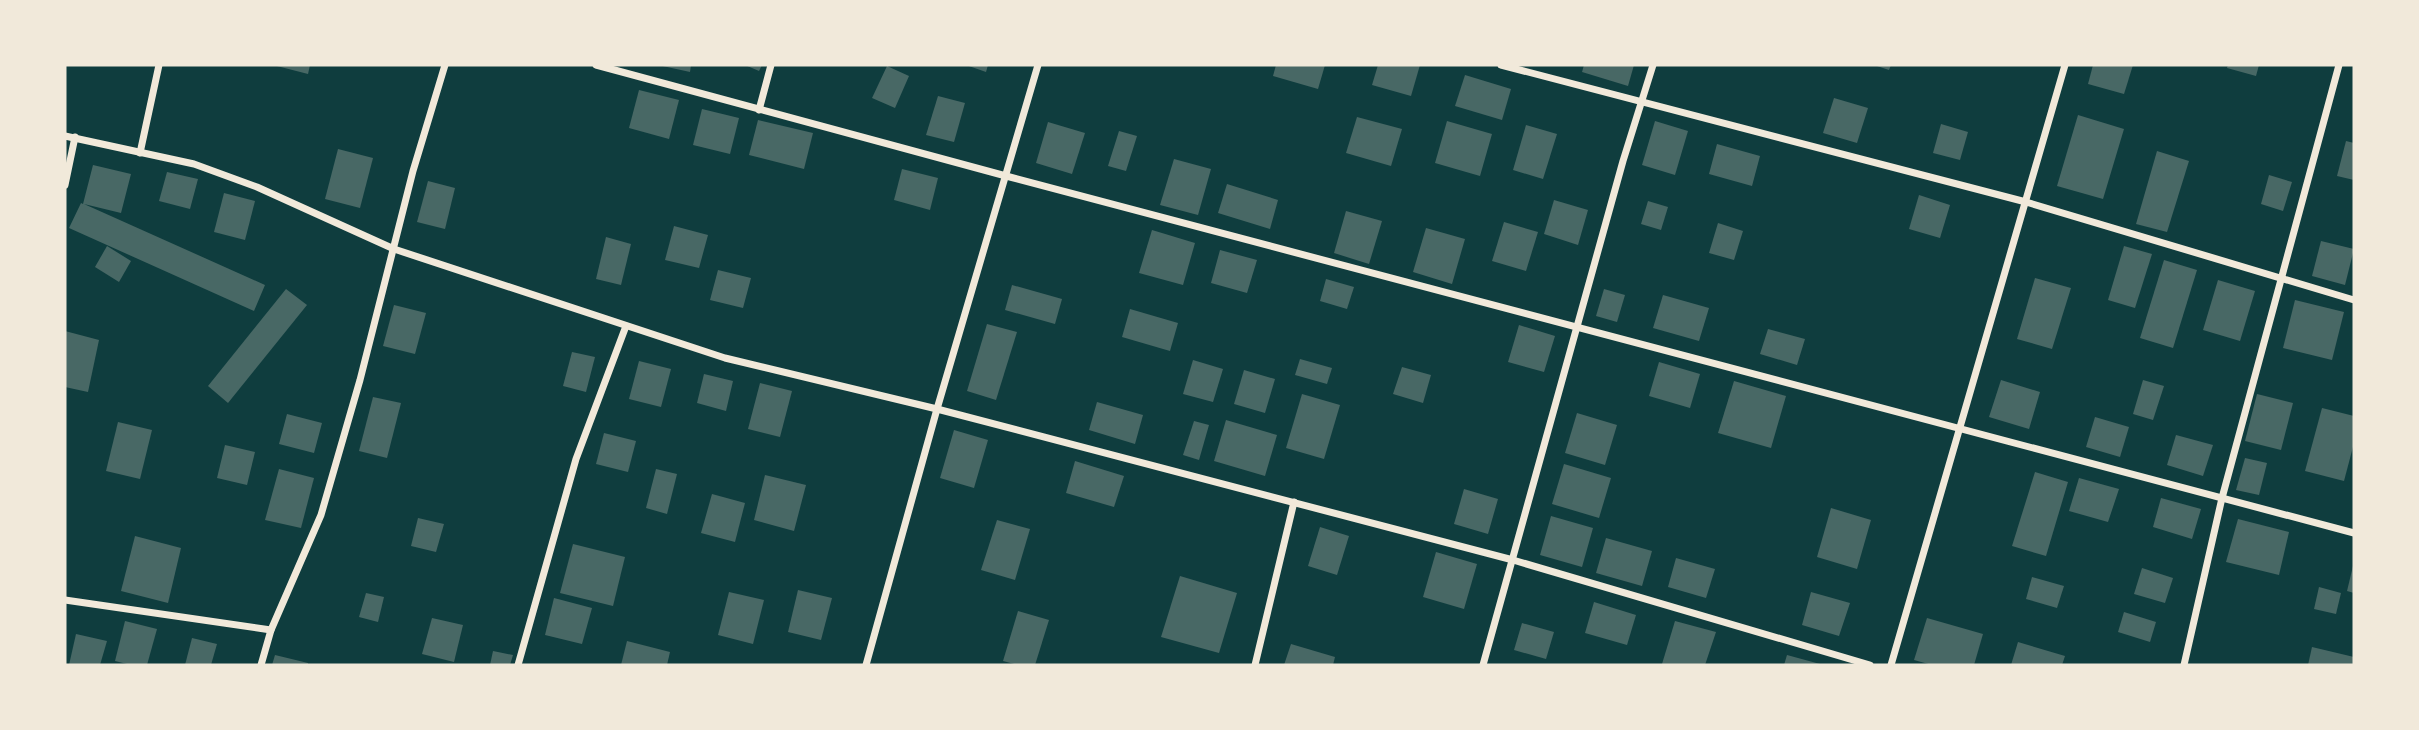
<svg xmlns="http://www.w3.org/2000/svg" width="2419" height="730" font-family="Helvetica,sans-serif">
  <rect width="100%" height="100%" fill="#0f3d3e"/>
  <g fill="#486865">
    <path d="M273 65H310L308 74Z"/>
    <path d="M658 65H691L690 72Z"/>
    <path d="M745 65H762L759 71Z"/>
    <path d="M966 65H988L986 72Z"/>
    <path d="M1276 65H1325L1318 89 1273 76Z"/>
    <path d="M1378 65H1420L1411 96 1372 85Z"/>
    <path d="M1584 65H1634L1628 86 1582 72Z"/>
    <path d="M1874 65H1891L1889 70Z"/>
    <path d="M2093 65H2133L2124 94 2088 84Z"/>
    <path d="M2228 65H2259L2256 76 2227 68Z"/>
    <path d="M887 66 909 76 895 108 872 98Z"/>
    <path d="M1465 75 1511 89 1502 120 1455 106Z"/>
    <path d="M639 90 679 100 669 139 629 128Z"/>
    <path d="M938 96 965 103 954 142 926 135Z"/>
    <path d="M1834 98 1868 108 1857 143 1823 133Z"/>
    <path d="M702 109 739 118 730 154 693 145Z"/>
    <path d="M2078 115 2124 129 2103 199 2057 186Z"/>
    <path d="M1357 117 1402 129 1391 166 1346 153Z"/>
    <path d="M758 120 813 133 804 169 749 155Z"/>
    <path d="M1447 121 1492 134 1480 176 1435 163Z"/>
    <path d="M1655 121 1688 131 1675 175 1642 165Z"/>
    <path d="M1048 122 1085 133 1072 174 1036 163Z"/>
    <path d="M1941 124 1968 132 1960 160 1933 153Z"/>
    <path d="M1526 125 1557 134 1543 179 1513 170Z"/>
    <path d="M1119 131 1137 136 1126 171 1108 166Z"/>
    <path d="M2346 141 2354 143V180L2337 176Z"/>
    <path d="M1717 144 1760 156 1752 186 1709 174Z"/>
    <path d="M338 149 373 158 360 208 325 199Z"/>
    <path d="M2157 151 2189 161 2167 232 2136 224Z"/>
    <path d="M1174 159 1211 169 1198 215 1160 205Z"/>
    <path d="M93 165 131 174 121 213 84 204 265 285 254 311 69 228 81 203 83 204Z"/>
    <path d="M902 169 938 178 930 210 894 200Z"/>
    <path d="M167 172 198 179 190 209 159 201Z"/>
    <path d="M2269 175 2292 182 2283 211 2261 204Z"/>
    <path d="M428 181 455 188 445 229 417 222Z"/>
    <path d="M1227 184 1278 200 1270 229 1218 213Z"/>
    <path d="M224 193 255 201 245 240 214 232Z"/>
    <path d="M1919 195 1950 205 1940 238 1909 229Z"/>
    <path d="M1554 200 1588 210 1578 245 1544 234Z"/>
    <path d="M1648 201 1668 207 1661 230 1641 224Z"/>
    <path d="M1346 211 1382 221 1369 264 1334 253Z"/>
    <path d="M1504 222 1538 232 1526 271 1492 261Z"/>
    <path d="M1718 223 1743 231 1734 260 1709 253Z"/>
    <path d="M674 226 708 235 699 268 665 260Z"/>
    <path d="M1426 228 1465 239 1452 284 1413 272Z"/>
    <path d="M1152 230 1195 243 1183 285 1139 273Z"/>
    <path d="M606 237 631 244 621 285 596 279Z"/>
    <path d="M2321 241 2354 249 2345 285 2312 276Z"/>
    <path d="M107 246 131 261 119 282 95 267Z"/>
    <path d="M2124 246 2152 254 2135 308 2108 300Z"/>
    <path d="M1220 250 1257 260 1247 293 1211 283Z"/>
    <path d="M2164 260 2197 270 2173 348 2140 338Z"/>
    <path d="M718 270 751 278 743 308 710 300Z"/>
    <path d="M2035 278 2071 288 2052 349 2017 339Z"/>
    <path d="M1326 279 1354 287 1347 309 1320 301Z"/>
    <path d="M2218 280 2255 291 2240 341 2203 330Z"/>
    <path d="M1012 285 1062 299 1055 324 1005 310Z"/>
    <path d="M286 289 307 305 228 403 208 386Z"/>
    <path d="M1604 289 1625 295 1617 322 1596 316Z"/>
    <path d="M1663 295 1709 308 1699 341 1653 328Z"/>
    <path d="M2295 300 2344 312 2332 360 2283 348Z"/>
    <path d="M394 305 426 313 415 354 383 346Z"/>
    <path d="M1130 309 1178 323 1170 351 1122 337Z"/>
    <path d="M987 324 1017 332 996 400 967 391Z"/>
    <path d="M1519 325 1555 336 1544 372 1508 362Z"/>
    <path d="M1768 329 1805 339 1797 365 1760 354Z"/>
    <path d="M65 331 99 340 88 392 65 387Z"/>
    <path d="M572 352 595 357 586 392 563 386Z"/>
    <path d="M1300 359 1332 368 1327 384 1295 375Z"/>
    <path d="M1193 360 1223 369 1213 402 1183 394Z"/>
    <path d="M639 361 671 369 661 407 629 399Z"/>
    <path d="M1659 362 1700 374 1690 408 1649 396Z"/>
    <path d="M1402 367 1431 375 1423 403 1393 394Z"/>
    <path d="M1244 370 1275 379 1265 413 1234 404Z"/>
    <path d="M704 374 733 381 726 411 697 403Z"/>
    <path d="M2001 380 2040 392 2029 429 1989 417Z"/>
    <path d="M2143 380 2164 386 2153 420 2133 414Z"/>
    <path d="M1734 381 1786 396 1771 448 1718 433Z"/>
    <path d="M760 383 792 391 780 437 748 429Z"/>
    <path d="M1302 394 1340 405 1324 459 1286 448Z"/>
    <path d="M2257 394 2293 403 2281 450 2245 441Z"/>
    <path d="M373 397 401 403 387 458 359 451Z"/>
    <path d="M1097 402 1143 415 1135 444 1089 430Z"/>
    <path d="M2322 408 2354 416V443L2344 481 2305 471Z"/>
    <path d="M1577 413 1617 425 1605 465 1565 453Z"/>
    <path d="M287 414 322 423 314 453 279 444Z"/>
    <path d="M2095 417 2129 427 2120 457 2086 447Z"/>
    <path d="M1226 420 1277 435 1265 476 1214 461Z"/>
    <path d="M1194 421 1209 425 1199 460 1183 455Z"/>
    <path d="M118 422 152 430 140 479 106 471Z"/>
    <path d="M954 430 988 440 974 488 940 478Z"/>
    <path d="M604 433 636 441 628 472 596 464Z"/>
    <path d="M2176 435 2213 445 2203 476 2167 465Z"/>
    <path d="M225 445 255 452 247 485 217 478Z"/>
    <path d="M2245 458 2267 463 2259 495 2236 490Z"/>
    <path d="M1075 461 1124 476 1114 507 1066 493Z"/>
    <path d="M1564 464 1611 478 1599 518 1552 504Z"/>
    <path d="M279 469 314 478 301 528 265 520Z"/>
    <path d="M656 469 677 474 667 514 646 508Z"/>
    <path d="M2035 472 2068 482 2046 556 2012 546Z"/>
    <path d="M765 475 806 485 794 531 754 520Z"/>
    <path d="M2079 478 2119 489 2108 522 2069 511Z"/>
    <path d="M1464 489 1498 499 1488 534 1454 524Z"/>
    <path d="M712 494 745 503 735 542 701 533Z"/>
    <path d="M2161 498 2201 509 2192 539 2153 527Z"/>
    <path d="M1831 508 1871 520 1857 569 1817 557Z"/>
    <path d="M1551 516 1593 528 1582 567 1540 555Z"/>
    <path d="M418 518 444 524 436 552 411 546Z"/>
    <path d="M2238 519 2289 532 2279 575 2226 562Z"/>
    <path d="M997 520 1030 529 1015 580 981 570Z"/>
    <path d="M1320 527 1349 536 1337 575 1308 566Z"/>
    <path d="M135 536 181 548 168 603 121 591Z"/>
    <path d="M1606 538 1652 551 1642 586 1596 573Z"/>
    <path d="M573 544 625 557 613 606 560 593Z"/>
    <path d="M1436 552 1477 564 1464 609 1423 597Z"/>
    <path d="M1676 558 1715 569 1706 598 1668 587Z"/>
    <path d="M2353 566H2354V593L2347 591Z"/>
    <path d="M2142 568 2173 578 2165 603 2134 594Z"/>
    <path d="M1180 576 1237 593 1219 653 1161 637Z"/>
    <path d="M2032 577 2064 586 2057 608 2026 599Z"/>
    <path d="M2319 587 2341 593 2336 614 2314 609Z"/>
    <path d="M798 590 832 598 821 640 788 632Z"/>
    <path d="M729 592 764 600 753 644 718 635Z"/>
    <path d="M1811 592 1850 603 1839 636 1802 625Z"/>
    <path d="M366 593 384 597 378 622 359 617Z"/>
    <path d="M554 598 592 608 582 644 545 635Z"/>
    <path d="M1594 602 1636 615 1627 645 1585 633Z"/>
    <path d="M1018 611 1049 620 1035 665H1018L1003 661Z"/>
    <path d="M2124 612 2156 622 2150 642 2118 632Z"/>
    <path d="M432 618 463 625 454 662 422 654Z"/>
    <path d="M1927 618 1983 634 1974 665H1932L1914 660Z"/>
    <path d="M125 621 157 629 147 665H131L115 661Z"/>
    <path d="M1675 621 1716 632 1705 665 1662 664Z"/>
    <path d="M1522 623 1554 632 1546 659 1514 650Z"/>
    <path d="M76 634 107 641 100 665H69Z"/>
    <path d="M192 638 217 644 211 665H185Z"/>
    <path d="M627 641 670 652 667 665H621Z"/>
    <path d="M2018 642 2065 656 2062 665H2011Z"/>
    <path d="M1291 644 1335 657 1333 665H1284Z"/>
    <path d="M2312 647 2354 657V665H2308Z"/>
    <path d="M493 651 513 655 510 665H490Z"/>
    <path d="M275 655 308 663V665H272Z"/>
    <path d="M1787 655 1820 664V665H1784Z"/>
  </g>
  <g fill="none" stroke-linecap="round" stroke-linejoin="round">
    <g stroke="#f1e9da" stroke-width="7">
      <path d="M596 65 1006 176 2354 533"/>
      <path d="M1501 65 2026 202 2354 300"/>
      <path d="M759 110 771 65"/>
      <path d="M65 136 194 164 257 187 394 249 725 358 937 409 1513 560 1870 665"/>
      <path d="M140 153 159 65"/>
      <path d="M65 185 75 137"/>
      <path d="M65 600 271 630"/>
      <path d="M261 665 271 630 321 515 360 380 413 171 445 65"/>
      <path d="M518 665 576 459 626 326"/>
      <path d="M866 665 937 409 1038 65"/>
      <path d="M1255 665 1294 502"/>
      <path d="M1483 665 1623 161 1653 65"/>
      <path d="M1891 665 2065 65"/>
      <path d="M2184 665 2222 498 2339 65"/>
    </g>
  </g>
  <rect width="2419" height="730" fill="none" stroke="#f1e9da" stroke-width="133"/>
</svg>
